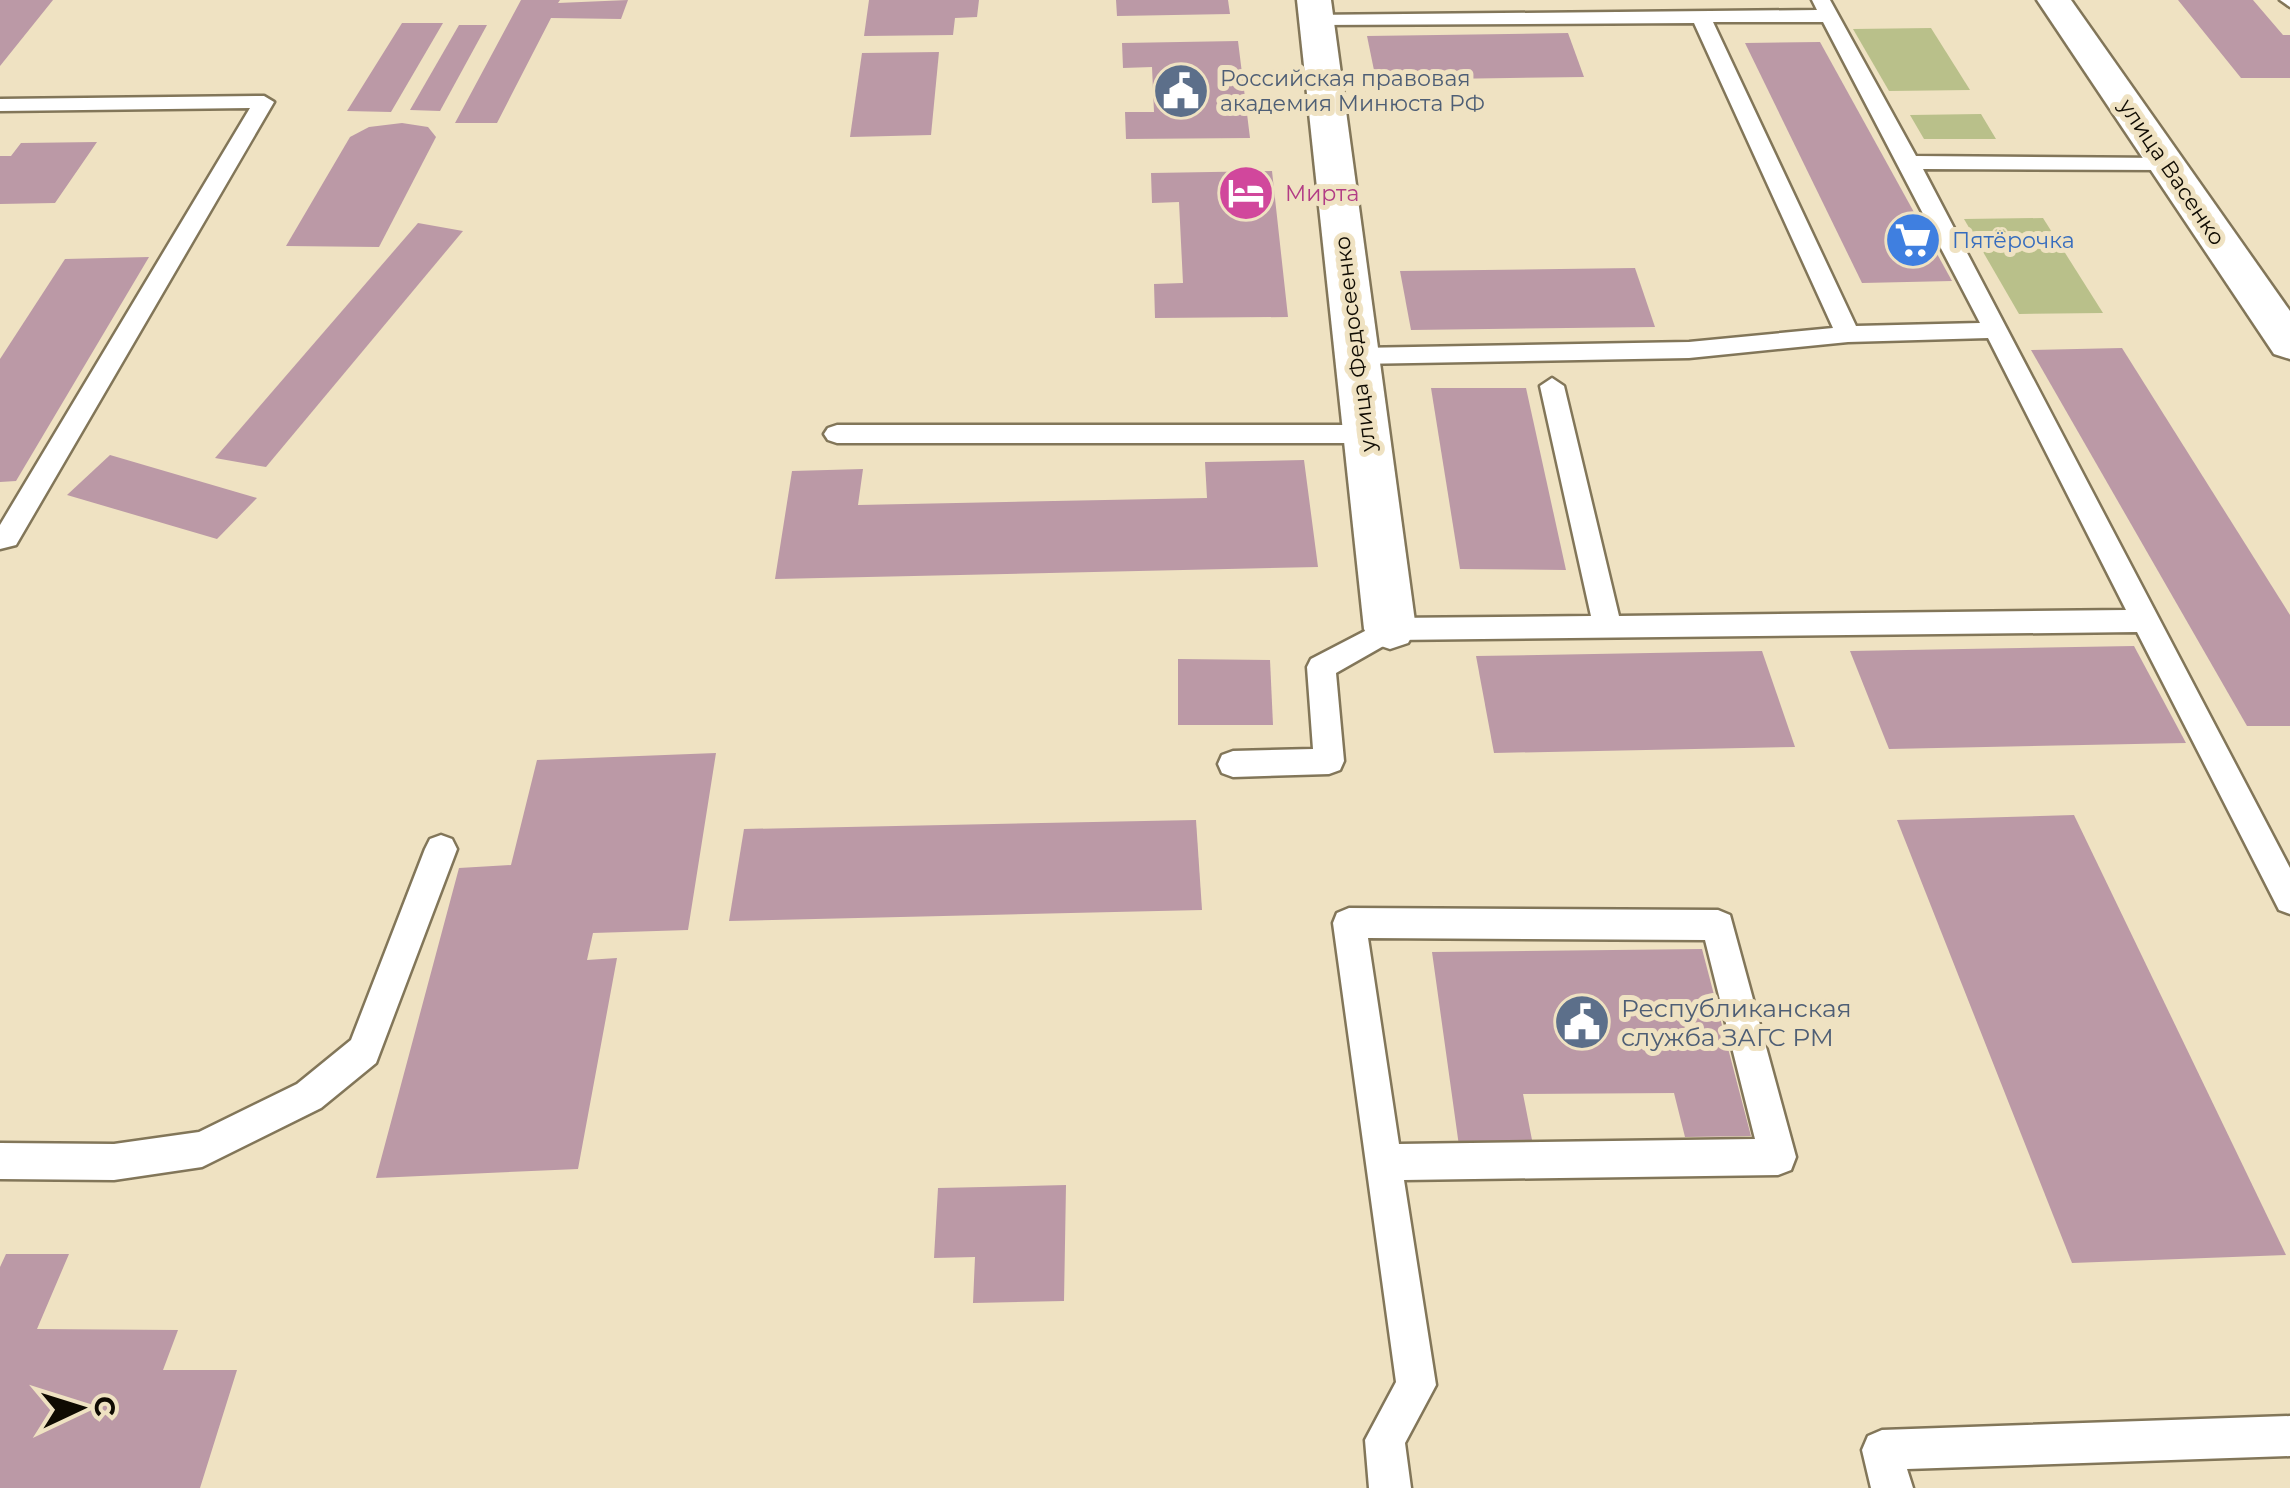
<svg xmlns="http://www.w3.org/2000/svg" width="2290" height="1488" font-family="Montserrat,sans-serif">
  <rect width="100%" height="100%" fill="#efe2c2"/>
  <g fill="#b9c08a">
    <path d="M1931 28 1970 90 1889 91 1853 29Z"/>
    <path d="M1981 114 1996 139H1924L1910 115Z"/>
    <path d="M2043 218 2103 313 2019 314 1964 219Z"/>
  </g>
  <g fill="#bb99a6">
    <path d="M0 0H53L0 66Z"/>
    <path d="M521 0H560L558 3 628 0 621 19 551 18 497 123H455Z"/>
    <path d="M869 0H979L977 17 955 18 953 35 864 36Z"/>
    <path d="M1116 0H1228L1230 14 1117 16Z"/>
    <path d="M2178 0H2253L2283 35H2290V78H2241Z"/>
    <path d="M402 23H443L391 112 347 111Z"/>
    <path d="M459 25H487L440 111 410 110Z"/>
    <path d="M1568 33 1584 77 1376 80 1367 36Z"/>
    <path d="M1238 41 1250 138 1126 139 1125 112H1154L1152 67 1123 68 1122 43Z"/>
    <path d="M1820 42 1952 281 1862 283 1745 43Z"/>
    <path d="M939 52 931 135 850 137 862 53Z"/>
    <path d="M402 123 428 127 436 137 379 247 286 246 350 137 369 127Z"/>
    <path d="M97 142 55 203 0 204V156H11L21 143Z"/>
    <path d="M1272 171 1288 317 1155 318 1154 284 1183 283 1179 202 1152 203 1151 173Z"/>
    <path d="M418 223 463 231 266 467 215 458Z"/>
    <path d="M149 257 16 481 0 482V359L65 259Z"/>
    <path d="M1635 268 1655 327 1411 330 1400 271Z"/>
    <path d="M2122 348 2290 615V726H2247L2031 350Z"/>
    <path d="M1431 388H1526L1566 570 1460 569Z"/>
    <path d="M110 455 257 498 217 539 67 495Z"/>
    <path d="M1304 460 1318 567 775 579 792 471 863 469 858 505 1207 498 1205 462Z"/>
    <path d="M2134 646 2186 743 1889 749 1850 651Z"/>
    <path d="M1762 651 1795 747 1494 753 1476 656Z"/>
    <path d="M1178 659 1270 660 1273 725H1178Z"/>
    <path d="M716 753 688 930 593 933 587 960 617 958 578 1169 376 1178 459 868 511 865 537 760Z"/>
    <path d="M2074 815 2286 1255 2072 1263 1897 820Z"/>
    <path d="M1196 820 1202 910 729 921 744 829Z"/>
    <path d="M1702 949 1751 1136 1685 1137 1674 1093 1523 1094 1533 1145 1459 1146 1432 952Z"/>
    <path d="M1066 1185 1064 1301 973 1303 975 1257 934 1258 938 1188Z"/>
    <path d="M6 1254H69L37 1329 178 1330 163 1370H237L200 1488H0V1267Z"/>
  </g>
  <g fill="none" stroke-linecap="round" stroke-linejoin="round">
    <g stroke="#827659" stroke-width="5">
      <g id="lane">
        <path d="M1812 0H1830L1916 156 2167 158 2178 164 2167 170 1923 169 2290 868V914L2279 910 2137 632 1394 640 1336 673 1344 761 1340 770 1329 774 1233 777 1222 773 1218 764 1222 755 1233 751 1313 749 1307 667 1311 659 1390 618 1591 616 1540 386 1552 378 1564 386 1619 616 2126 610 1988 338 1848 342 1689 358 1357 364 1345 356 1357 348 1689 342 1833 328 1694 23 1316 25 1309 23V15L1817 10ZM1713 22H1823L1980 323 1856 326Z"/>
        <path d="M2280 0H2290V7Z"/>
        <path d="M264 96 274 102 16 545 0 549V525L250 108 0 111V99Z"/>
        <path d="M837 425H1366L1375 428 1379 434 1375 440 1366 443H837L828 440 824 434 828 428Z"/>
        <path d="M441 835 452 839 457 849 376 1063 321 1108 202 1167 114 1180 0 1179V1143L114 1144 199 1132 297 1084 351 1040 425 849 430 839Z"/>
        <path d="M1349 908 1718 910 1730 915 1796 1157 1791 1170 1778 1175 1404 1180 1436 1385 1405 1443 1411 1488H1369L1365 1440 1396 1382 1333 923 1337 913ZM1368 938 1705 940 1755 1139 1399 1144Z"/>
        <path d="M2290 1416V1456L1907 1469 1913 1488H1871L1862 1450 1868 1436 1882 1430Z"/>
      </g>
    </g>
    <g stroke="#827659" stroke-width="5">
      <path id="street" d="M1297 0H1331L1416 629 1408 643 1390 649 1372 643 1364 629Z"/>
    </g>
    <g stroke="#827659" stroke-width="5">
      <path id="secondary" d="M2037 0H2071L2290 311V359L2274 354Z"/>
    </g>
    <use href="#lane" fill="#fff" fill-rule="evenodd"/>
    <use href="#street" fill="#fff" fill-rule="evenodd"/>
    <use href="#secondary" fill="#fff" fill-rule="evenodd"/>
  </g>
  <defs>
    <g id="civic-disc" transform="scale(2.875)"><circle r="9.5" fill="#5c6f8a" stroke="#efe2c2"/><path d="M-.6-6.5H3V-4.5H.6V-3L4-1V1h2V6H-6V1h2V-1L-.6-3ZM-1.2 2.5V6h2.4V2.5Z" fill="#fff"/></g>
    <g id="hotel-disc" transform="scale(2.875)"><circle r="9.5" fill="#d1479c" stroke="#efe2c2"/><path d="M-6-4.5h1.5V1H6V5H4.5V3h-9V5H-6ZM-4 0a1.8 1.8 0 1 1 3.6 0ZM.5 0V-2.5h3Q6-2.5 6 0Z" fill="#fff"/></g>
    <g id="supermarket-disc" transform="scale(2.875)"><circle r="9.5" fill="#3f7fe0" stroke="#efe2c2"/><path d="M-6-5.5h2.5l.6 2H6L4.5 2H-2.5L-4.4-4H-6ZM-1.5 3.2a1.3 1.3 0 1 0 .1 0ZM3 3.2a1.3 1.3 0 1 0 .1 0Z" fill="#fff"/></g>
  </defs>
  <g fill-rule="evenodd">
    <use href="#civic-disc" x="1181" y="91"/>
    <use href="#hotel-disc" x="1246" y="193"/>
    <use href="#supermarket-disc" x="1913" y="240"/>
    <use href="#civic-disc" x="1582" y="1022"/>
  </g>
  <g text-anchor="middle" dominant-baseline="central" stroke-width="10" stroke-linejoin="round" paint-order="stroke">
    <g font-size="22" fill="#4e5e75" stroke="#efe2c2" text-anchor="start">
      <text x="1220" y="78">Российская правовая<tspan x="1220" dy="25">академия Минюста РФ</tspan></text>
    </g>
    <g font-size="22" fill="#0f0b02" stroke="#efe2c2">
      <text transform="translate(2172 172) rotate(56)">улица Васенко</text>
      <text transform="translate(1355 344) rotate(-97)">улица Федосеенко</text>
    </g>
    <g font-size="22" fill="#b23c85" stroke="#efe2c2" text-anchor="start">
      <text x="1285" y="193">Мирта</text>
    </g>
    <g font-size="22" fill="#366cbe" stroke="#efe2c2" text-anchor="start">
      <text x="1952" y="240">Пятёрочка</text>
    </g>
    <g font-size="25" fill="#4e5e75" stroke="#efe2c2" text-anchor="start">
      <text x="1621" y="1008">Республиканская<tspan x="1621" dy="29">служба ЗАГС РМ</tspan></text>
    </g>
  </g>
  <g transform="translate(80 1408) rotate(86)" stroke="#efe2c2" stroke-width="8" paint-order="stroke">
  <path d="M0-8L18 38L0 25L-18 38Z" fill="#0f0b02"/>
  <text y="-15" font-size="28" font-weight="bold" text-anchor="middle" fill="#0f0b02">С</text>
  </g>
</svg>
